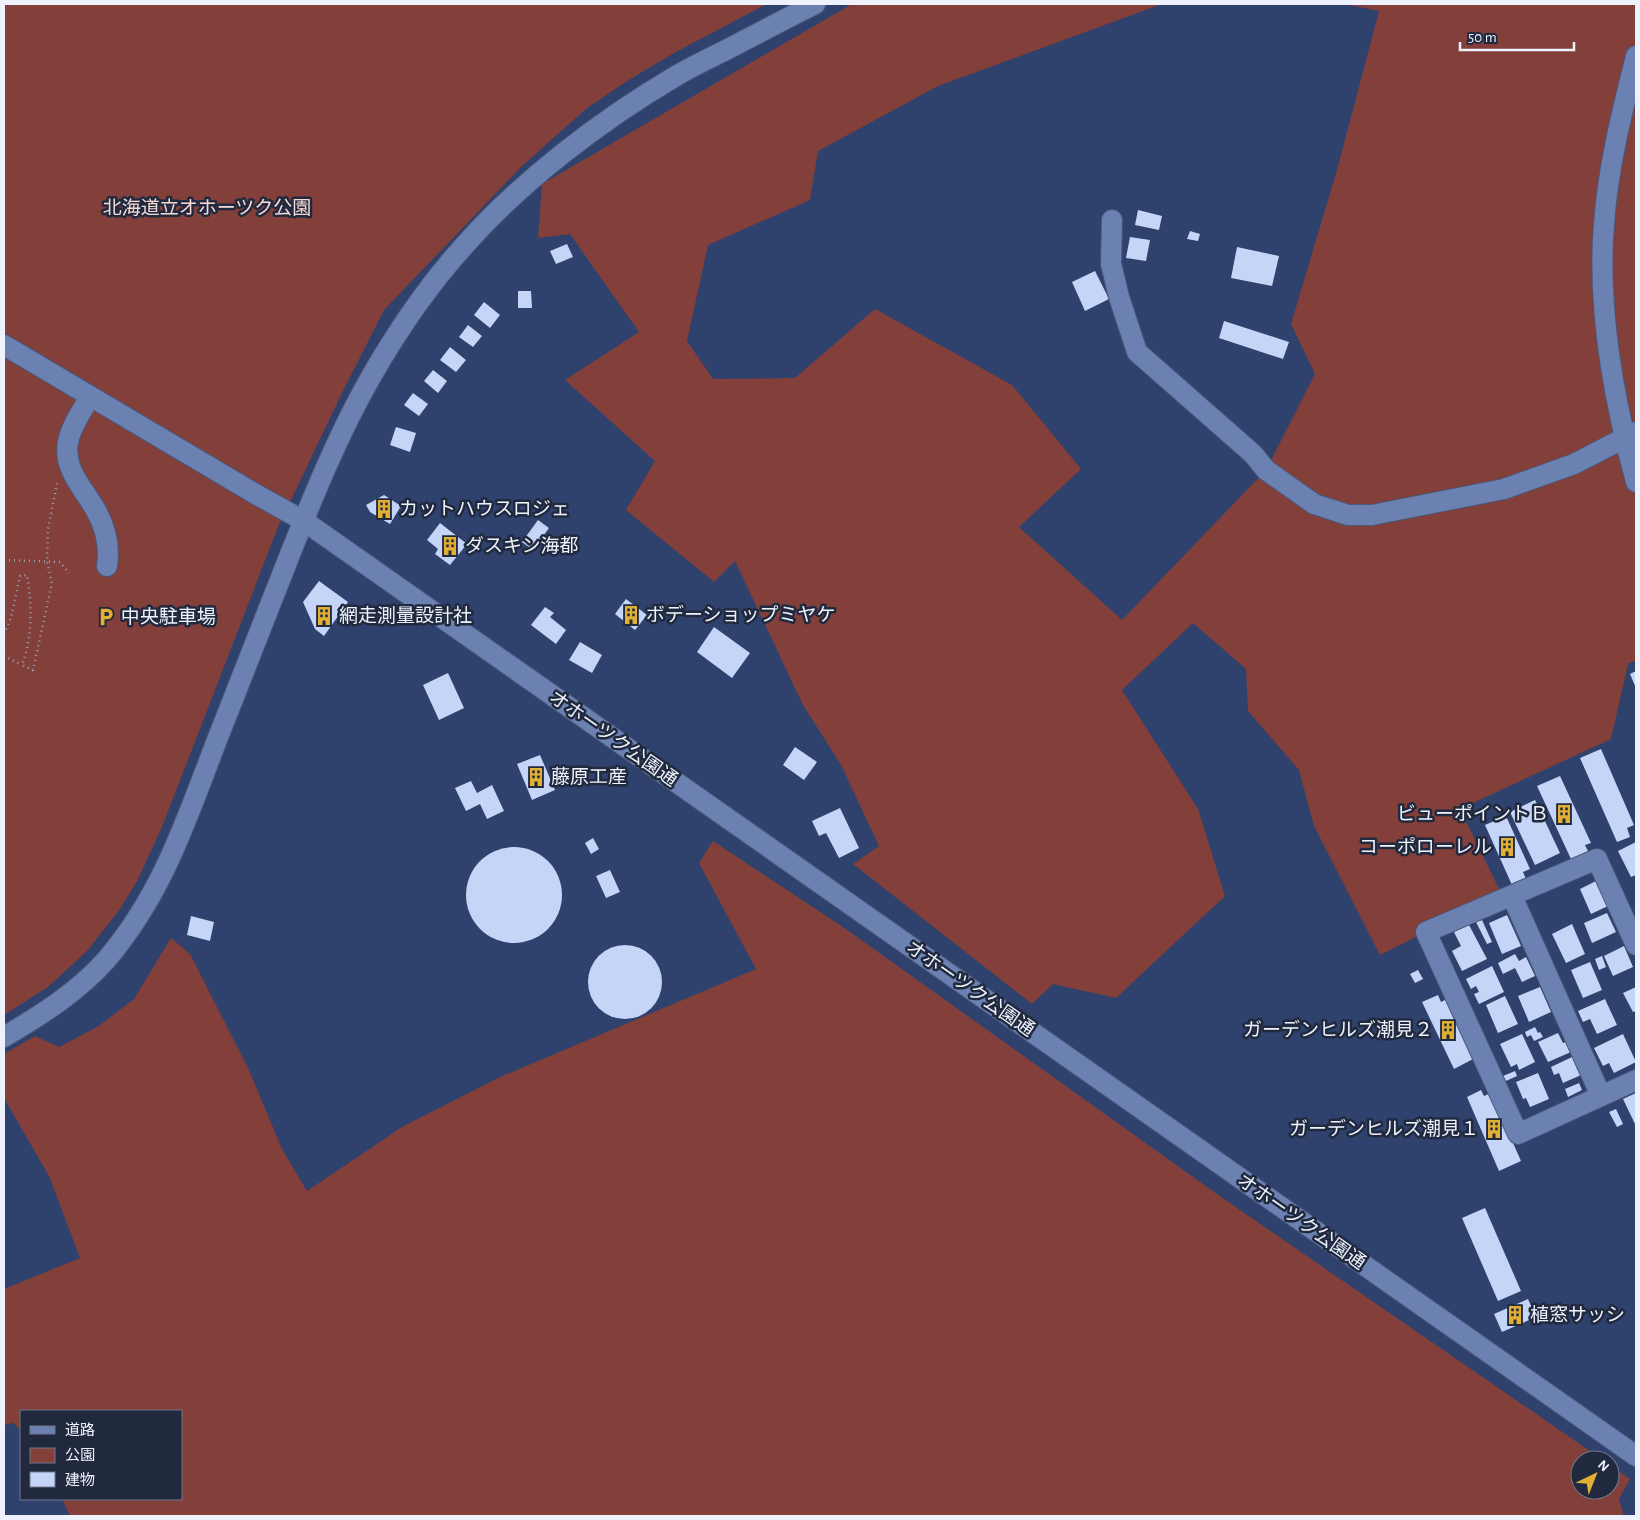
<svg xmlns="http://www.w3.org/2000/svg" width="1640" height="1520" font-family="'Alegreya Sans','Noto Sans JP',sans-serif">
  <rect width="100%" height="100%" fill="#2f416d"/>
  <g fill="#833f3a">
    <path d="M4 4H767L674 53 627 81 587 108 521 167 384 310 342 393 278 527 162 827 137 881 120 909 87 951 48 987 4 1015Z"/>
    <path d="M852 4H1162L938 86 818 151 810 200 708 245 687 341 713 379 795 378 875 309 1012 385 1081 469 1019 527 1122 620 1266 470 1315 374 1291 324 1337 170 1379 11 1345 4H1636V660L1628 664 1611 739 1460 809 1504 899 1426 932 1380 955 1314 826 1299 770 1248 711 1246 669 1193 623 1122 690 1198 809 1225 896 1116 998 1053 984 1032 1004 853 864 879 846 841 765 803 705 735 561 714 582 626 510 655 461 565 380 639 332 570 234 538 238 542 184Z"/>
    <path d="M713 841 843 927 1214 1192 1603 1460H1580V1490H1610V1465L1630 1479 1619 1499 1624 1516H70L62 1499H181V1411H21V1430L13 1423 4 1425V1289L80 1258 49 1176 4 1098V1054L35 1036 59 1047 99 1026 134 999 171 938 190 954 248 1068 282 1149 307 1191 402 1127 500 1077 756 969 699 863Z"/>
  </g>
  <g fill="#c5d5f8">
    <path d="M1138 210 1162 216 1159 230 1135 225Z"/>
    <path d="M1190 231 1200 234 1198 241 1187 239Z"/>
    <path d="M1130 237 1150 240 1146 261 1126 258Z"/>
    <path d="M567 244 573 257 556 264 550 251Z"/>
    <path d="M1237 247 1279 256 1272 286 1231 278Z"/>
    <path d="M1095 271 1109 299 1085 311 1072 282Z"/>
    <path d="M518 291H531L532 308H518Z"/>
    <path d="M484 302 500 315 490 328 474 315Z"/>
    <path d="M1224 321 1289 342 1283 359 1219 338Z"/>
    <path d="M468 325 482 336 473 347 459 337Z"/>
    <path d="M450 347 466 360 456 372 440 360Z"/>
    <path d="M433 370 447 381 438 393 424 381Z"/>
    <path d="M413 393 428 404 419 416 404 405Z"/>
    <path d="M396 427 416 433 410 452 390 445Z"/>
    <path d="M384 495 401 506 390 524 370 512 366 505Z"/>
    <path d="M538 520 549 528 533 550 522 542Z"/>
    <path d="M440 523 467 544 450 565 435 554 438 549 427 540Z"/>
    <path d="M319 581 348 602 324 636 315 629 303 602Z"/>
    <path d="M626 599 647 615 635 630 615 614Z"/>
    <path d="M545 607 554 613 550 617 566 630 556 644 531 625Z"/>
    <path d="M714 627 750 653 732 678 697 652Z"/>
    <path d="M580 642 602 655 592 673 569 660Z"/>
    <path d="M1636 671V688L1630 674Z"/>
    <path d="M448 673 464 708 439 720 423 685Z"/>
    <path d="M795 747 817 762 804 780 783 765Z"/>
    <path d="M1601 749 1634 825 1627 828 1630 837 1617 842 1580 758Z"/>
    <path d="M540 755 555 790 532 800 517 764Z"/>
    <path d="M1560 776 1591 843 1585 845 1588 851 1571 859 1537 786Z"/>
    <path d="M471 781 477 793 492 785 504 811 487 819 480 804 466 811 455 788Z"/>
    <path d="M1535 800 1560 853 1535 865 1510 812Z"/>
    <path d="M840 808 859 848 839 858 826 833 819 836 812 821Z"/>
    <path d="M1506 816 1530 869 1523 872 1526 879 1512 885 1485 825Z"/>
    <path d="M593 838 599 849 591 854 585 843Z"/>
    <path d="M1636 842V875L1631 877 1618 851Z"/>
    <circle cx="514" cy="895" r="48"/>
    <path d="M610 870 620 892 606 898 596 876Z"/>
    <path d="M1596 881 1608 906 1591 914 1580 889Z"/>
    <path d="M1607 913 1616 932 1592 943 1584 923Z"/>
    <path d="M1507 915 1521 946 1502 954 1489 923Z"/>
    <path d="M191 916 214 922 210 941 187 935Z"/>
    <path d="M1482 920 1492 942 1487 944 1476 922Z"/>
    <path d="M1572 924 1585 954 1566 963 1552 934Z"/>
    <path d="M1469 925 1487 959 1462 971 1452 951 1461 946 1454 932Z"/>
    <circle cx="625" cy="982" r="37"/>
    <path d="M1624 946 1633 967 1613 976 1604 956Z"/>
    <path d="M1515 954 1519 961 1526 957 1535 976 1522 982 1515 968 1503 974 1498 963Z"/>
    <path d="M1602 956 1606 967 1599 970 1595 959Z"/>
    <path d="M1590 962 1602 990 1583 998 1571 970Z"/>
    <path d="M1492 966 1504 992 1479 1004 1474 994 1479 992 1476 986 1471 989 1466 979Z"/>
    <path d="M1418 970 1423 979 1415 983 1410 974Z"/>
    <path d="M1540 987 1551 1012 1529 1022 1518 996Z"/>
    <path d="M1636 987V1011L1633 1012 1623 993Z"/>
    <path d="M1438 995 1441 1002 1447 999 1475 1058 1454 1069 1422 1002Z"/>
    <path d="M1505 996 1518 1024 1498 1033 1486 1005Z"/>
    <path d="M1605 999 1617 1025 1597 1034 1590 1019 1583 1022 1578 1011Z"/>
    <path d="M1535 1027 1538 1033 1540 1032 1543 1037 1534 1041 1531 1035 1527 1037 1525 1032Z"/>
    <path d="M1558 1033 1563 1043 1566 1042 1571 1052 1548 1062 1538 1042Z"/>
    <path d="M1522 1034 1535 1062 1519 1070 1517 1064 1511 1067 1500 1044Z"/>
    <path d="M1623 1034 1636 1062 1614 1073 1609 1063 1603 1066 1594 1048Z"/>
    <path d="M1572 1057 1581 1075 1563 1083 1559 1073 1554 1075 1551 1067Z"/>
    <path d="M1515 1071 1517 1076 1506 1081 1503 1076Z"/>
    <path d="M1538 1073 1549 1099 1530 1107 1526 1098 1523 1099 1516 1082Z"/>
    <path d="M1579 1083 1582 1090 1568 1097 1565 1089Z"/>
    <path d="M1481 1090 1484 1096 1491 1093 1521 1161 1499 1171 1467 1097Z"/>
    <path d="M1636 1093V1123L1635 1124 1623 1099Z"/>
    <path d="M1616 1109 1623 1124 1617 1127 1609 1112Z"/>
    <path d="M1485 1208 1521 1291 1498 1301 1462 1218Z"/>
    <path d="M1528 1299 1536 1317 1502 1332 1494 1314Z"/>
  </g>
  <g fill="none" stroke-linecap="round" stroke-linejoin="round">
    <g stroke="#4a587a" stroke-width="22">
      <g id="minor">
        <path d="M1636 56C1622 112 1608 167 1604 224 1597 308 1614 401 1636 482"/>
        <path d="M1112 220 1111 264 1119 297 1137 352 1253 454 1266 470 1314 504 1348 515H1372L1504 489 1574 464 1636 432"/>
        <path d="M4 345 252 492 304 521 1636 1456"/>
        <path d="M90 397C82 411 71 426 68 442 63 468 82 487 94 507 105 525 110 546 107 566"/>
        <path d="M1512 896 1601 1096"/>
        <path d="M1636 945 1597 859 1426 932 1518 1134 1636 1080"/>
        <path d="M4 1037C41 1015 78 992 107 959 163 893 186 820 217 740 240 681 264 621 287 562 312 499 338 434 372 375 398 330 428 286 463 247 520 182 601 120 676 76 691 67 708 59 724 51 755 35 785 19 815 4"/>
      </g>
    </g>
    <g stroke="#97a2bc" stroke-width="2.5" stroke-dasharray="1 4" stroke-linecap="butt">
      <path d="M4 560 60 562 69 573"/>
      <path d="M4 634 11 618 20 576 27 575C32 606 33 635 22 665L33 670 52 583 47 562 48 529 57 483"/>
      <path d="M4 656 22 665"/>
    </g>
    <use href="#minor" stroke="#6b81b1" stroke-width="20"/>
  </g>
  <defs>
    <g id="building-bare" transform="scale(1.5)"><path d="M-4-6H4V6H1V3H-1V6H-4ZM-2.5-4.3h1.7v1.8h-1.7ZM.8-4.3h1.7v1.8H.8ZM-2.5-1h1.7V.8h-1.7ZM.8-1h1.7V.8H.8Z" fill="#e1af34" stroke="#20293d" stroke-width="2.5" paint-order="stroke"/></g>
    <g id="parking-bare" transform="scale(1.5)"><path d="M-3.5-5.5H1a3.5 3.5 0 0 1 0 7H-1V5.5H-3.5ZM-1-3.4V-.6H.8a1.4 1.4 0 0 0 0-2.8Z" fill="#e1af34" stroke="#20293d" stroke-width="2.5" paint-order="stroke"/></g>
  </defs>
  <g fill-rule="evenodd">
    <use href="#building-bare" x="384" y="509"/>
    <use href="#building-bare" x="450" y="546"/>
    <use href="#building-bare" x="631" y="615"/>
    <use href="#building-bare" x="324" y="616"/>
    <use href="#parking-bare" x="106" y="617"/>
    <use href="#building-bare" x="536" y="777"/>
    <use href="#building-bare" x="1564" y="814"/>
    <use href="#building-bare" x="1507" y="847"/>
    <use href="#building-bare" x="1448" y="1030"/>
    <use href="#building-bare" x="1494" y="1129"/>
    <use href="#building-bare" x="1515" y="1315"/>
  </g>
  <g text-anchor="middle" dominant-baseline="central" stroke-width="5" stroke-linejoin="round" paint-order="stroke">
    <g font-size="19" fill="#f5d9d5" stroke="#20293d">
      <text x="207" y="208">北海道立オホーツク公園</text>
    </g>
    <g font-size="19" fill="#edf2fd" stroke="#20293d" text-anchor="start">
      <text x="399" y="509">カットハウスロジェ</text>
      <text x="465" y="546">ダスキン海都</text>
      <text x="646" y="615">ボデーショップミヤケ</text>
      <text x="339" y="616">網走測量設計社</text>
      <text x="121" y="617">中央駐車場</text>
      <text x="551" y="777">藤原工産</text>
      <text x="1549" y="814" text-anchor="end">ビューポイントＢ</text>
      <text x="1492" y="847" text-anchor="end">コーポローレル</text>
      <text x="1433" y="1030" text-anchor="end">ガーデンヒルズ潮見２</text>
      <text x="1479" y="1129" text-anchor="end">ガーデンヒルズ潮見１</text>
      <text x="1530" y="1315">植窓サッシ</text>
    </g>
    <g font-size="19" fill="#edf2fd" stroke="#20293d">
      <text transform="translate(613 739) rotate(35)">オホーツク公園通</text>
      <text transform="translate(970 989) rotate(35)">オホーツク公園通</text>
      <text transform="translate(1301 1222) rotate(35)">オホーツク公園通</text>
    </g>
  </g>
  <rect width="1640" height="1520" fill="none" stroke="#edf2fd" stroke-width="10"/>
  <rect x="20" y="1410" width="162" height="90" fill="#20293d" stroke="#72798a"/>
  <rect x="30" y="1426" width="25" height="8" fill="#6b81b1" stroke="#72798a"/>
  <text x="65" y="1435" font-size="15" fill="#edf2fd">道路</text>
  <rect x="30" y="1448" width="25" height="15" fill="#833f3a" stroke="#72798a"/>
  <text x="65" y="1460" font-size="15" fill="#edf2fd">公園</text>
  <rect x="30" y="1472" width="25" height="15" fill="#c5d5f8" stroke="#72798a"/>
  <text x="65" y="1485" font-size="15" fill="#edf2fd">建物</text>
  <g transform="translate(1595 1475) rotate(43)"><circle r="24" fill="#20293d" stroke="#72798a"/>
  <path d="M0-4L9 19L0 12L-9 19Z" fill="#e1af34"/>
  <text y="-8" font-size="14" font-weight="bold" text-anchor="middle" fill="#edf2fd">N</text>
  </g>
  <path d="M1460 42v8h114v-8" fill="none" stroke="#edf2fd" stroke-width="2.5"/>
  <text x="1468" y="42" font-size="15" fill="#edf2fd" stroke="#20293d" stroke-width="4" paint-order="stroke">50 m</text>
</svg>
